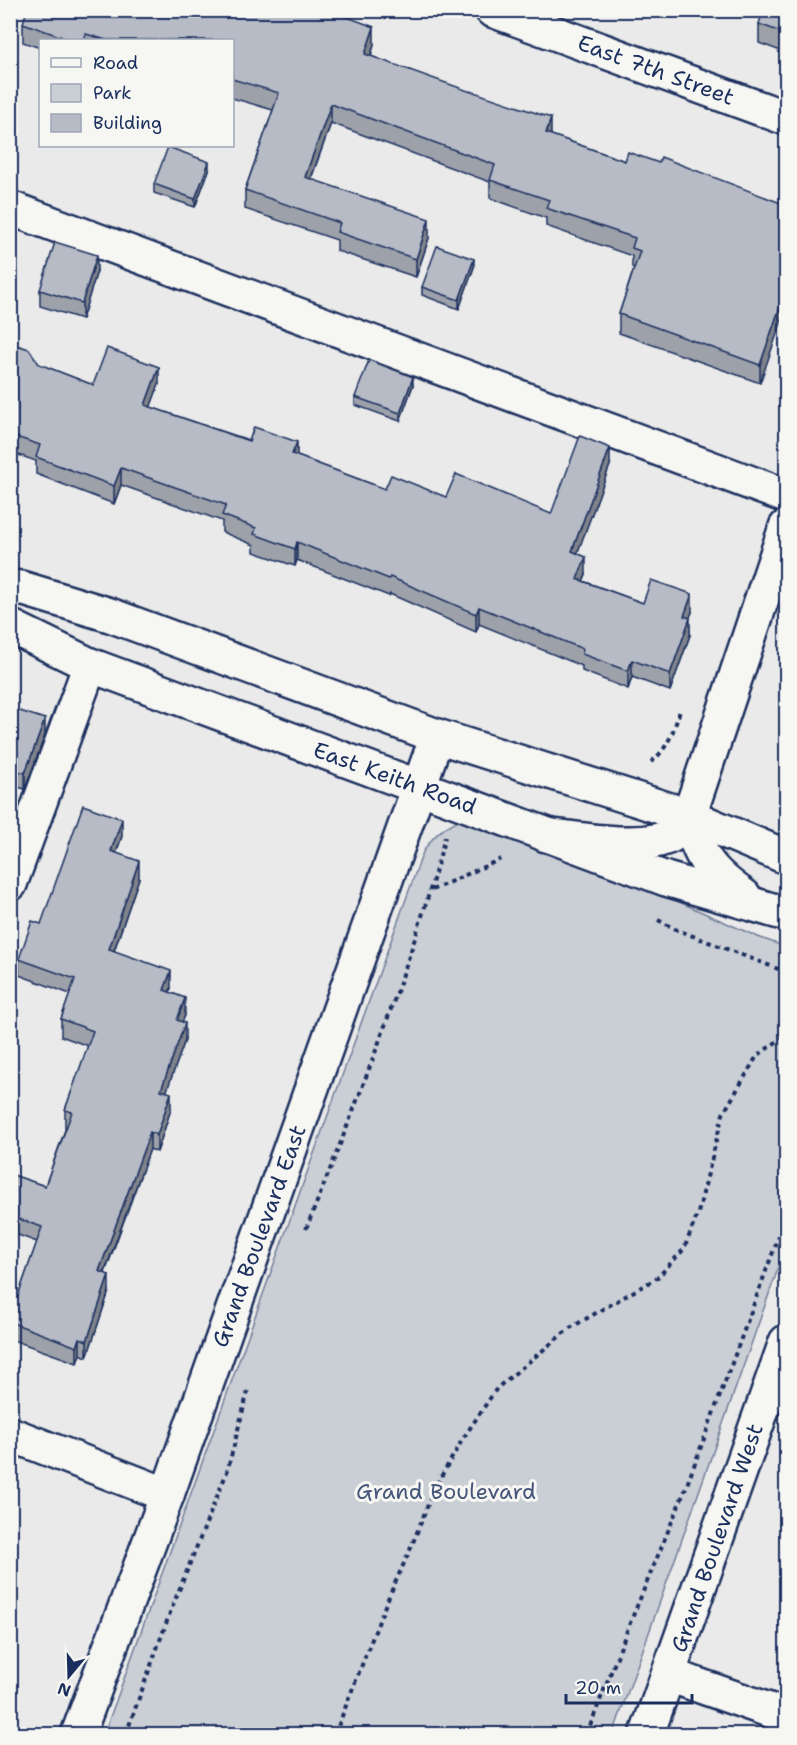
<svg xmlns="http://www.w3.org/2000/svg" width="797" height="1745" font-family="'Shantell Sans',sans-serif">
  <rect width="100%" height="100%" fill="#e9eae9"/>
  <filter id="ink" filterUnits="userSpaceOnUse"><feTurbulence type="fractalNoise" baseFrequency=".0167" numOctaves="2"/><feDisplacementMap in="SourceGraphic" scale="12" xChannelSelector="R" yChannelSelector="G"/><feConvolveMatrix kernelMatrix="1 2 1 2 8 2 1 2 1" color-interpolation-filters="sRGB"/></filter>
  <g filter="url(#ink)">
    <path fill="#caced5" stroke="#727e9a" stroke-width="1.5" d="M457 821H477L666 896 758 937 786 947V1246L613 1734H104L423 852C432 837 441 829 457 821Z"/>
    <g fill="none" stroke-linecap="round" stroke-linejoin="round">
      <g stroke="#1b2f5e" stroke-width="38">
        <g id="minor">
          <path d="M492 10 786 118"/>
          <path d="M10 208 786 496"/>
          <path d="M437 736 689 816 786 857"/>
          <path d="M419 787 666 879 786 914"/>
          <path d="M689 816C698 857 710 872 744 896"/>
          <path d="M546 835C578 839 653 853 678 831 682 827 686 820 689 816L786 527"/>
          <path d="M10 884 90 665"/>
          <path d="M10 1434 167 1495"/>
          <path d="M669 1675 786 1716"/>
          <path d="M647 1734 786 1342"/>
        </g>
      </g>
      <g stroke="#1b2f5e" stroke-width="38">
        <g id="major">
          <path d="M10 587 21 588 110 615 437 736 167 1495 78 1734"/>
          <path d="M10 626 90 665 419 787"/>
        </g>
      </g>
      <g stroke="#1b2f5e" stroke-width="4" stroke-dasharray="4.5 4.5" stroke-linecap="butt">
        <path d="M651 762C668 749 674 730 680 710"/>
        <path d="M432 890 501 859"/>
        <path d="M658 920 675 929 786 972"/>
        <path d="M306 1229C358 1101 409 971 445 837"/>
        <path d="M126 1734 171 1610 227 1472 248 1391"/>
        <path d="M335 1734 386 1603 410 1550 435 1487 464 1437 497 1388 570 1328 657 1278 684 1249 698 1213 723 1114 757 1056 786 1035"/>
        <path d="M587 1734 630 1623 685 1490 786 1217"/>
      </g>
      <use href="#minor" stroke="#f6f6f2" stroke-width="33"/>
      <use href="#major" stroke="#f6f6f2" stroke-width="33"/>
    </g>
    <g fill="#9da1aa" stroke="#1b2f5e" stroke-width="1.5">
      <path d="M786 10V53L759 43V24Z"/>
      <path d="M23 23 374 45 371 56 551 135 625 161 659 163 786 205 760 383 619 333V314L634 268 632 267V256L546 226V218L490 198V182L331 123 311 179 429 238 416 277 337 251V240L245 209V190L273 110 232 98V40H40V48L23 42Z"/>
      <path d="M209 170 195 207 154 193V184Z"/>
      <path d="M474 267 459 309 422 295V287Z"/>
      <path d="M97 271 82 319 40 306V290Z"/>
      <path d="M10 343 39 364 93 385 159 384 150 407 297 456 385 489 446 497 551 514 610 465 577 553 586 574 583 581 643 603 692 612 689 617 690 635 670 691 632 677 628 689 582 671V666L479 624 476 632 390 594 389 596 297 560 295 566 254 552V545L222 532V521L121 485 114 504 36 474V461L10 452Z"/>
      <path d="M413 385 400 421 355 405V397Z"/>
      <path d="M10 708 45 735 25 789 10 785Z"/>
      <path d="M122 836 116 853 139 878 114 951 171 988 169 992 185 1015 182 1022 185 1040 166 1092 171 1109 157 1152 150 1149 105 1273 109 1291 87 1357 80 1354 77 1363 10 1339V1319L37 1242 10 1232V1174L45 1186 66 1127H65V1110L88 1046 61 1036V1019L70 994 19 975V959L41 924Z"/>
    </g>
    <g fill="#7f838b" stroke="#1b2f5e" stroke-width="1.5">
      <path d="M374 27V45L365 72V54Z"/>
      <path d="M331 104V123L305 195V177Z"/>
      <path d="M551 118V137L546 133Z"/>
      <path d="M209 162V170L195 207V199Z"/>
      <path d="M429 219V238L416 277V259Z"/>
      <path d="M97 255V271L82 319V303Z"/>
      <path d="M474 259V267L459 309V300Z"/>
      <path d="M786 289V308L760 383V365Z"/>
      <path d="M159 367V384L145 422V405Z"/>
      <path d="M413 377V385L400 421V413Z"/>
      <path d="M297 442V459L292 454Z"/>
      <path d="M610 448V465L572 568V551Z"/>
      <path d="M121 468V485L114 504V486Z"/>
      <path d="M297 542V560L295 566V549Z"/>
      <path d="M586 557V574L577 596V579Z"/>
      <path d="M692 594V612L684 633V616Z"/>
      <path d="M479 607V624L476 632V614Z"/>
      <path d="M690 618V635L670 691V674Z"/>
      <path d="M632 660V677L628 689V671Z"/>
      <path d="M45 719V735L25 789V773Z"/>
      <path d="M122 819V836L111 868V851Z"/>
      <path d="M139 861V878L109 965V949Z"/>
      <path d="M171 971V988L164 1007V990Z"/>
      <path d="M185 998V1015L177 1036V1020Z"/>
      <path d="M185 1023V1040L161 1107V1090Z"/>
      <path d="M171 1093V1109L157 1152V1135Z"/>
      <path d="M150 1132V1149L99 1287V1271Z"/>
      <path d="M109 1275V1291L87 1357V1341Z"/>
      <path d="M80 1338V1354L77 1363V1347Z"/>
    </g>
    <g fill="#b6bbc6" stroke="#1b2f5e" stroke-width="1.5">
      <path d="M27 10H329L374 27 365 54 471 92V91L551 118 546 133 625 161 628 152 659 163 661 157 786 205V289L760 365 619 314 640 251 632 248 635 238 546 208 549 200 490 180 495 165 331 104 305 177 429 219 416 259 337 232 340 223 245 190 279 93 232 79V40H106L86 34 84 40H70L23 23Z"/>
      <path d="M763 10H786V34L759 24Z"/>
      <path d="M168 147 209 162 195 199 154 184Z"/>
      <path d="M55 242 97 255 82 303 40 290Z"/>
      <path d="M437 246 474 259 459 300 422 287Z"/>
      <path d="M10 343 29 349 39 364 93 385 107 348 159 367 145 405 249 441 254 427 297 442 292 454 385 489 391 475 446 497 456 474 551 514 580 436 610 448 572 551 586 557 577 579 643 603 651 580 692 594 684 616 690 618 670 674 632 660 628 671 582 654 583 649 479 607 476 614 390 577 389 579 297 542 295 549 254 534 256 528 222 515 226 505 121 468 114 486 36 457 40 445 10 435Z"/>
      <path d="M369 360 413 377 400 413 355 397Z"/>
      <path d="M10 708 45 719 25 773 10 769Z"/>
      <path d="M83 805 122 819 111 851 139 861 109 949 171 971 164 990 185 998 177 1020 185 1023 161 1090 171 1093 157 1135 150 1132 99 1271 109 1275 87 1341 80 1338 77 1347 10 1322V1319L42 1227 10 1216V1174L45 1186 72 1112 65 1110 93 1031 61 1019 75 979 19 959 32 921 41 924Z"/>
    </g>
  </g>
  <g text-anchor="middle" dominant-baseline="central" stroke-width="6" stroke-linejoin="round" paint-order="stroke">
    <g font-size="22" fill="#1b2f5e" stroke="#f6f6f2">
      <text transform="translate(656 70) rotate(20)">East 7th Street</text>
      <text transform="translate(395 778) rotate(20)">East Keith Road</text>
      <text transform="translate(259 1236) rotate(-70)">Grand Boulevard East</text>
      <text transform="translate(717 1538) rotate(-71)">Grand Boulevard West</text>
    </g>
    <g font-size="22" fill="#47577c" stroke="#f6f6f2">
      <text x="446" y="1491">Grand Boulevard</text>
    </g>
  </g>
  <rect width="797" height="1745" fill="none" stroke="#f6f6f2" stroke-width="36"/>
  <rect x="18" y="18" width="761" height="1709" fill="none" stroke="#1b2f5e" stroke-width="2" filter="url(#ink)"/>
  <rect x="39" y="39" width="195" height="108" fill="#f6f6f2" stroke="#9ea6b7" stroke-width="1.5"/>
  <rect x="51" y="58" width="30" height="9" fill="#f6f6f2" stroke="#9ea6b7" stroke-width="1.5"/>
  <text x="93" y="69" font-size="18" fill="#1b2f5e">Road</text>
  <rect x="51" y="84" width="30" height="18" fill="#caced5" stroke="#9ea6b7" stroke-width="1.5"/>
  <text x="93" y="99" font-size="18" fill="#1b2f5e">Park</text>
  <rect x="51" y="114" width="30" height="18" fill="#b6bbc6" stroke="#9ea6b7" stroke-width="1.5"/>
  <text x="93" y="129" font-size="18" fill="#1b2f5e">Building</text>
  <g transform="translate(69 1676) rotate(199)" stroke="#f6f6f2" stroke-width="4.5" paint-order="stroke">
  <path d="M0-4.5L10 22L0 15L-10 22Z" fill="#1b2f5e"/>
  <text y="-9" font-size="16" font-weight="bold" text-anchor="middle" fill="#1b2f5e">N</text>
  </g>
  <path d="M566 1694v9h126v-9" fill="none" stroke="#1b2f5e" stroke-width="3"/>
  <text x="575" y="1694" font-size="18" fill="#1b2f5e" stroke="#f6f6f2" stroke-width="4.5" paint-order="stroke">20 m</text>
</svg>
